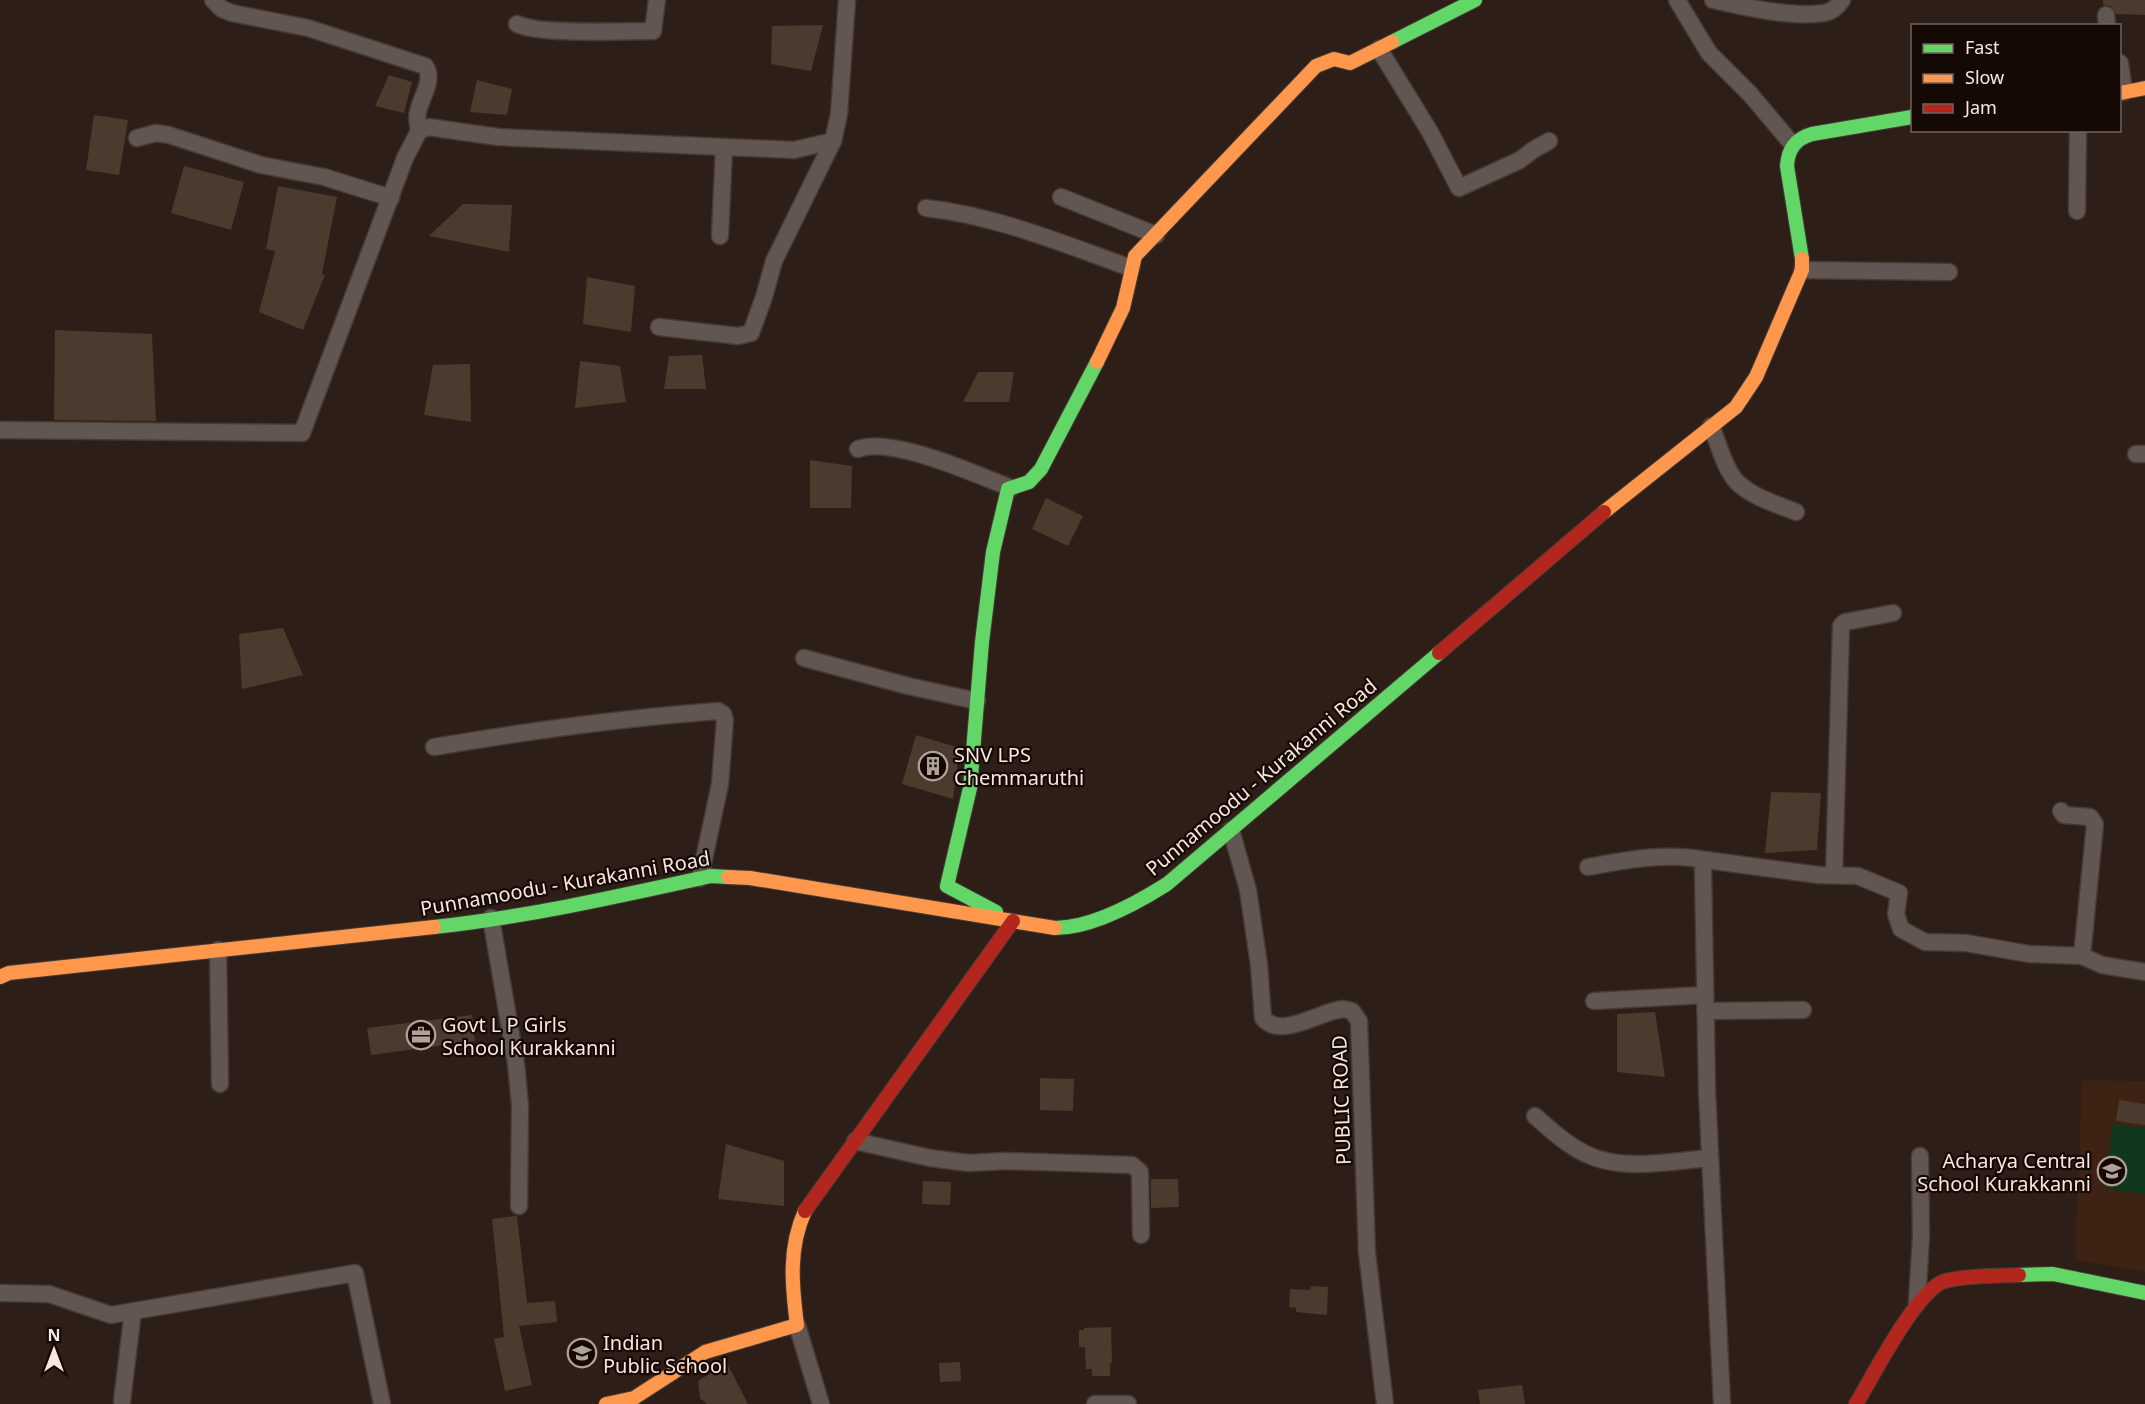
<svg xmlns="http://www.w3.org/2000/svg" width="2145" height="1404" font-family="'Noto Sans',sans-serif">
  <rect width="100%" height="100%" fill="#2d1f17"/>
  <path fill="#3e2213" d="M2082 1080 2145 1081V1272L2075 1260Z"/>
  <path fill="#0f381e" d="M2113 1124 2145 1128V1194L2105 1188Z"/>
  <g fill="#4b3b2e">
    <path d="M2103 0H2145V15L2116 14 2111 6 2103 5Z"/>
    <path d="M823 25 811 71 771 64 772 26Z"/>
    <path d="M389 75 412 82 404 113 375 106Z"/>
    <path d="M477 80 512 89 507 115 470 112Z"/>
    <path d="M94 115 128 120 119 175 86 170Z"/>
    <path d="M184 166 244 182 231 230 171 213Z"/>
    <path d="M278 186 337 197 322 274 325 275 303 330 259 312 275 251 266 249Z"/>
    <path d="M463 204 512 205 509 252 429 236Z"/>
    <path d="M587 277 635 286 631 332 583 324Z"/>
    <path d="M55 330 152 334 156 421 54 420Z"/>
    <path d="M702 355 706 389H664L669 356Z"/>
    <path d="M580 361 620 366 626 402 575 408Z"/>
    <path d="M470 364 471 422 424 415 433 365Z"/>
    <path d="M978 372H1014L1009 402H963Z"/>
    <path d="M810 460 852 466 851 508H810Z"/>
    <path d="M1046 498 1083 516 1068 546 1032 529Z"/>
    <path d="M283 628 303 675 242 689 239 634Z"/>
    <path d="M916 735 960 748 953 799 902 784Z"/>
    <path d="M1771 792 1821 793 1817 850 1765 853Z"/>
    <path d="M1655 1012 1665 1077 1617 1072V1014Z"/>
    <path d="M472 1015 475 1041 371 1055 367 1028Z"/>
    <path d="M1040 1078 1074 1079 1073 1111 1040 1110Z"/>
    <path d="M2119 1100 2145 1104V1125L2116 1121Z"/>
    <path d="M726 1144 784 1161V1206L718 1199Z"/>
    <path d="M1151 1179H1178L1179 1207 1151 1208Z"/>
    <path d="M923 1181 951 1182 950 1205 922 1204Z"/>
    <path d="M517 1216 527 1303 555 1301 557 1322 519 1326 532 1385 505 1391 494 1339 504 1337 492 1219Z"/>
    <path d="M1311 1286 1328 1287 1327 1315 1296 1312V1308L1289 1307 1290 1289 1310 1290Z"/>
    <path d="M1111 1327 1112 1363H1110V1376H1092V1369H1086L1085 1347H1079V1330H1084V1328Z"/>
    <path d="M960 1362 961 1381 940 1382 939 1363Z"/>
    <path d="M727 1363 748 1404H707L700 1398 698 1381Z"/>
    <path d="M1522 1385 1525 1404H1480L1478 1390Z"/>
  </g>
  <g fill="none" stroke-linecap="round" stroke-linejoin="round">
    <g stroke="#453a34" stroke-width="19">
      <g id="street">
        <path d="M213 0 222 9 232 13 308 28 425 66C435 79 421 97 418 112 416 118 418 124 419 131"/>
        <path d="M1677 0 1709 53 1750 94 1793 145"/>
        <path d="M1713 0C1743 7 1793 18 1824 13 1832 12 1838 6 1842 0"/>
        <path d="M2106 15 2107 26"/>
        <path d="M517 24C538 35 625 31 653 31L657 0"/>
        <path d="M1379 49 1430 132 1459 188 1520 160 1533 150 1549 141"/>
        <path d="M2120 63 2124 92"/>
        <path d="M137 138 156 133 169 135 261 165 324 177 391 198"/>
        <path d="M1061 197 1156 235"/>
        <path d="M926 208C997 216 1064 244 1131 268"/>
        <path d="M2077 211 2078 130"/>
        <path d="M720 236 724 147"/>
        <path d="M1802 270 1949 272"/>
        <path d="M659 327 738 336 751 333 764 297 774 261 833 141"/>
        <path d="M1711 426C1719 444 1724 468 1737 482 1752 497 1776 504 1796 512"/>
        <path d="M0 430 302 433 405 158 419 131 428 127 498 137 794 150 833 141 839 114 847 0"/>
        <path d="M858 449C892 436 977 475 1011 488"/>
        <path d="M2136 454H2145"/>
        <path d="M804 658 908 686 977 701"/>
        <path d="M434 747C528 731 623 718 718 711L723 714 725 720 720 784 700 878"/>
        <path d="M2061 811 2064 815 2090 817 2095 824 2082 956"/>
        <path d="M1231 830 1248 890 1259 965 1263 1018C1281 1040 1320 1011 1343 1009L1352 1011 1359 1021 1367 1253 1385 1404"/>
        <path d="M1588 867C1627 860 1666 852 1706 860"/>
        <path d="M1834 875 1841 626 1845 622 1893 613"/>
        <path d="M491 918 516 1064 520 1105 519 1206"/>
        <path d="M218 950 220 1084"/>
        <path d="M1594 1001 1705 995"/>
        <path d="M1705 1011 1803 1010"/>
        <path d="M1535 1116C1551 1130 1567 1145 1586 1154 1622 1172 1672 1161 1710 1158"/>
        <path d="M855 1141 930 1158 969 1163 1005 1161 1132 1165 1140 1172 1141 1235"/>
        <path d="M0 1293 49 1294 111 1315 355 1273 382 1404"/>
        <path d="M1917 1303 1921 1236 1920 1156"/>
        <path d="M797 1325 821 1404"/>
        <path d="M122 1401 133 1311"/>
        <path d="M1095 1404H1128"/>
        <path d="M1722 1404 1707 1091 1703 869 1706 860 1819 875 1858 876 1899 893 1896 914 1901 929 1925 942 1966 943 2029 954 2082 956 2102 965 2145 972"/>
      </g>
    </g>
    <g stroke="#453a34" stroke-width="16">
      <g id="fast">
        <path d="M1392 42 1475 0"/>
        <path d="M1802 259 1787 166C1788 149 1795 139 1812 134L1912 117"/>
        <path d="M996 912 947 886 970 788 982 642 993 552 1008 489 1029 482 1041 469 1097 362"/>
        <path d="M434 927C527 917 620 896 711 876L728 877"/>
        <path d="M1055 928C1091 928 1137 903 1167 884L1439 653"/>
        <path d="M2019 1275 2053 1274 2145 1293"/>
      </g>
    </g>
    <g stroke="#453a34" stroke-width="16">
      <g id="slow">
        <path d="M2120 93 2145 88"/>
        <path d="M1097 362 1123 308 1135 256 1316 66 1334 59 1350 63 1392 42"/>
        <path d="M1604 512 1736 407 1756 377 1802 270V259"/>
        <path d="M728 877 750 878 1055 928"/>
        <path d="M0 977 9 973 434 927"/>
        <path d="M606 1404 634 1398 705 1352 797 1325C792 1286 788 1248 805 1211"/>
      </g>
    </g>
    <g stroke="#453a34" stroke-width="16">
      <g id="jam">
        <path d="M1439 653 1604 512"/>
        <path d="M805 1211 1013 921"/>
        <path d="M1856 1404C1873 1376 1917 1289 1945 1281 1967 1275 1997 1276 2019 1275"/>
      </g>
    </g>
    <use href="#street" stroke="#615651" stroke-width="16"/>
    <use href="#fast" stroke="#63d668" stroke-width="14"/>
    <use href="#slow" stroke="#ff974d" stroke-width="14"/>
    <use href="#jam" stroke="#b3261e" stroke-width="14"/>
  </g>
  <defs>
    <g id="building-ring" transform="scale(1.5)"><circle r="9.5" fill="#150905" stroke="#b2a198" stroke-width="1.5"/><path d="M-4-6H4V6H1V3H-1V6H-4ZM-2.5-4.3h1.7v1.8h-1.7ZM.8-4.3h1.7v1.8H.8ZM-2.5-1h1.7V.8h-1.7ZM.8-1h1.7V.8H.8Z" fill="#b2a198"/></g>
    <g id="office-ring" transform="scale(1.5)"><circle r="9.5" fill="#150905" stroke="#b2a198" stroke-width="1.5"/><path d="M-6-3h4V-5.5h4V-3h4V5H-6ZM-1-4.5V-3h2v-1.5ZM-6 0V1H6V0Z" fill="#b2a198"/></g>
    <g id="school-ring" transform="scale(1.5)"><circle r="9.5" fill="#150905" stroke="#b2a198" stroke-width="1.5"/><path d="M0-5L7-2L0 1L-7-2ZM-4 1L0 2.5L4 1V4Q0 6-4 4Z" fill="#b2a198"/></g>
  </defs>
  <g fill-rule="evenodd">
    <use href="#building-ring" x="933" y="766"/>
    <use href="#office-ring" x="421" y="1035"/>
    <use href="#school-ring" x="2112" y="1171"/>
    <use href="#school-ring" x="582" y="1353"/>
  </g>
  <g text-anchor="middle" dominant-baseline="central" stroke-width="4.5" stroke-linejoin="round" paint-order="stroke">
    <g font-size="20" fill="#f9e7de" stroke="#150905" text-anchor="start">
      <text x="954" y="754">SNV LPS<tspan x="954" dy="23">Chemmaruthi</tspan></text>
      <text x="442" y="1024">Govt L P Girls<tspan x="442" dy="23">School Kurakkanni</tspan></text>
      <text x="2091" y="1160" text-anchor="end">Acharya Central<tspan x="2091" dy="23">School Kurakkanni</tspan></text>
      <text x="603" y="1342">Indian<tspan x="603" dy="23">Public School</tspan></text>
    </g>
    <g font-size="20" fill="#f9e7de" stroke="#150905">
      <text transform="translate(1261 777) rotate(-40)">Punnamoodu - Kurakanni Road</text>
      <text transform="translate(565 883) rotate(-10)">Punnamoodu - Kurakanni Road</text>
      <text transform="translate(1341 1100) rotate(-92)">PUBLIC ROAD</text>
    </g>
  </g>
  <rect x="1911" y="24" width="210" height="108" fill="#150905" stroke="#70625c" stroke-width="1.5"/>
  <rect x="1923" y="44" width="30" height="9" fill="#63d668" stroke="#70625c" stroke-width="1.5"/>
  <text x="1965" y="54" font-size="18" fill="#f9e7de">Fast</text>
  <rect x="1923" y="74" width="30" height="9" fill="#ff974d" stroke="#70625c" stroke-width="1.5"/>
  <text x="1965" y="84" font-size="18" fill="#f9e7de">Slow</text>
  <rect x="1923" y="104" width="30" height="9" fill="#b3261e" stroke="#70625c" stroke-width="1.5"/>
  <text x="1965" y="114" font-size="18" fill="#f9e7de">Jam</text>
  <g transform="translate(54 1350)" stroke="#150905" stroke-width="4.5" paint-order="stroke">
  <path d="M0-4.5L10 22L0 15L-10 22Z" fill="#f9e7de"/>
  <text y="-9" font-size="16" font-weight="bold" text-anchor="middle" fill="#f9e7de">N</text>
  </g>
</svg>
